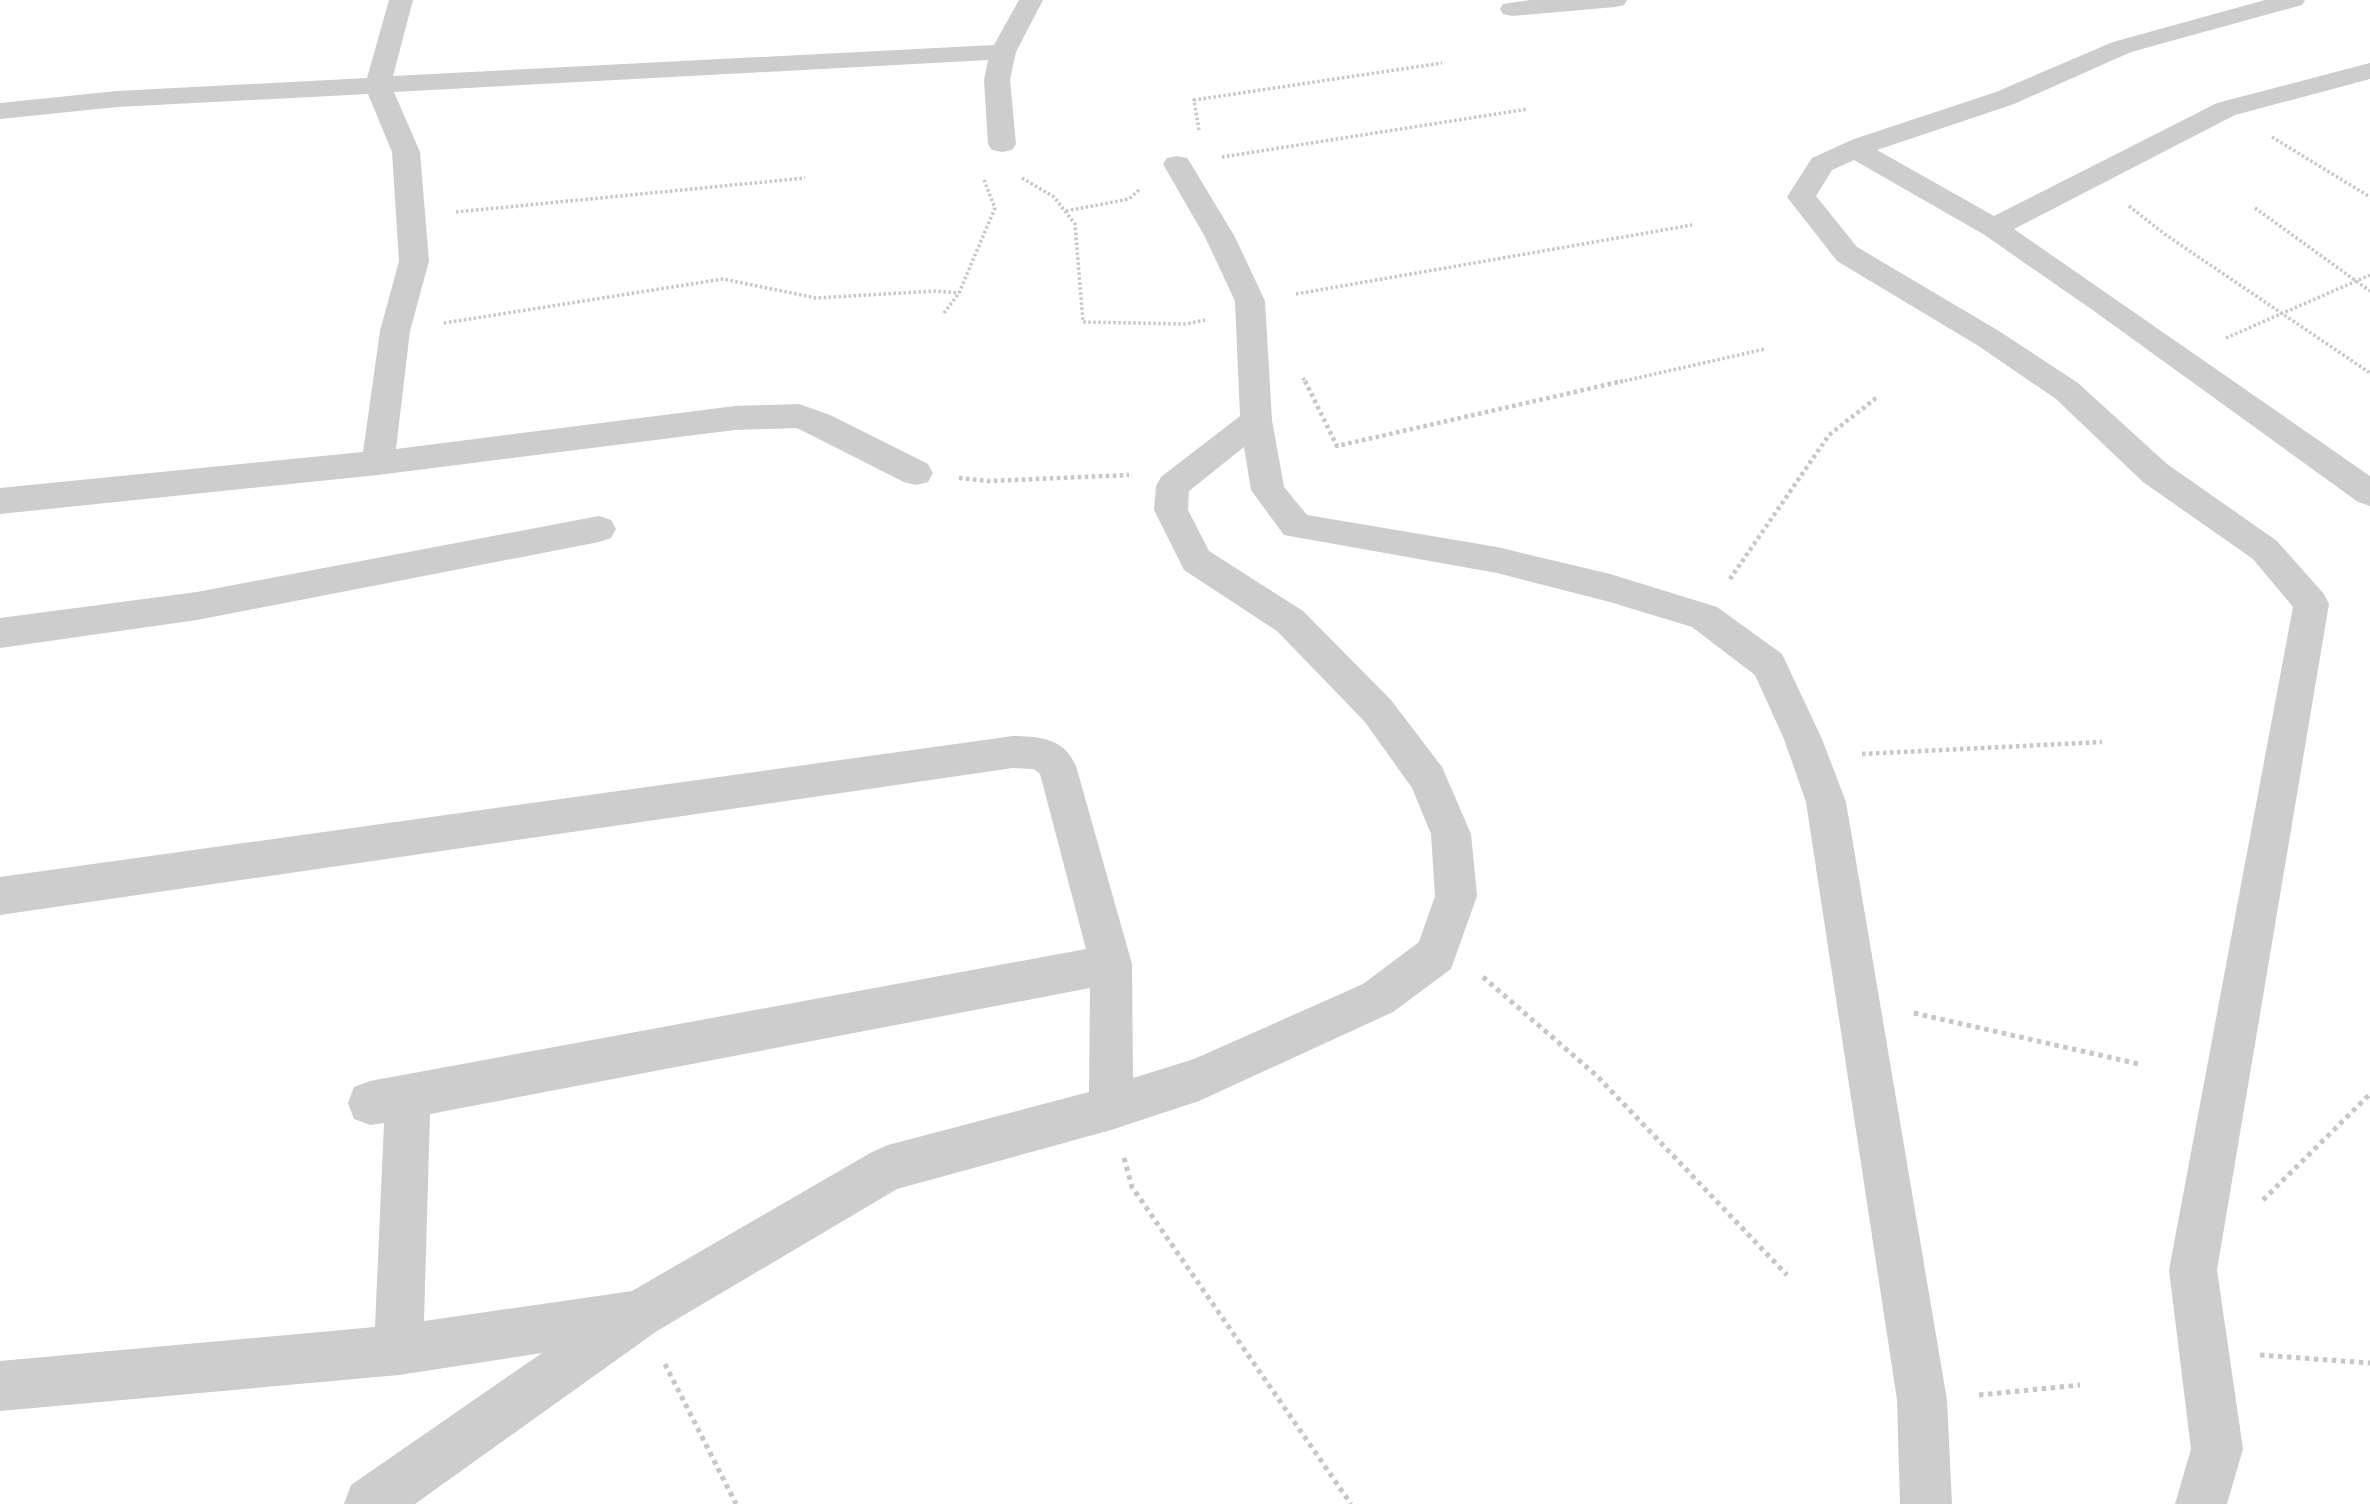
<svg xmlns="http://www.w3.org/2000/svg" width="2370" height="1504" font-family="Arial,sans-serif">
  <rect width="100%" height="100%" fill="#fff"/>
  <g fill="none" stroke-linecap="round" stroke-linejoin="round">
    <g stroke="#c7c7c7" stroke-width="3.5" stroke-dasharray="2.5 2.5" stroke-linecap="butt">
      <path d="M1199 130 1194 100 1442 63"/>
      <path d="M2272 137 2370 197"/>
      <path d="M1222 157 1528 109"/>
      <path d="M1022 178 1054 197 1075 224 1083 322 1186 324 1205 320"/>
      <path d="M2129 206 2166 235 2370 373"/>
      <path d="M2255 208 2370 291"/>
      <path d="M1066 211 1129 199 1140 189"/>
      <path d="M456 212 805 178"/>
      <path d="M1296 294 1692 225"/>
      <path d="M944 313 959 293 995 208 984 180"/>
      <path d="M444 323 723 279 816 298 936 291 959 293"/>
      <path d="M2226 338 2370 275"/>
      <path d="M1303 378 1306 383"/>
      <path d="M1615 383 1765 349"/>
    </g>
    <g stroke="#c7c7c7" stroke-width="4.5" stroke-dasharray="3.5 3.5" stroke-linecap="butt">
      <path d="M1305 381 1337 446 1623 381"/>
      <path d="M959 478 989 481 1129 475"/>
      <path d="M1730 579 1829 435 1876 398"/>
      <path d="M1862 754 2102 742"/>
    </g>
    <g stroke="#c7c7c7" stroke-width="5" stroke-dasharray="4.5 4.5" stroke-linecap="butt">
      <path d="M1483 977 1597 1076 1787 1275"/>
      <path d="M1914 1013 2139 1064"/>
      <path d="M1124 1158 1132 1187 1351 1504"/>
      <path d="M2263 1200 2370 1094"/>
      <path d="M2260 1355 2370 1363"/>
      <path d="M665 1364 736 1504"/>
      <path d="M1979 1395 2080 1385"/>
    </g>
    <g fill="#cdcdcd" fill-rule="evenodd">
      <path d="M389 0H413L393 76 994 45 1019 0H1043L1016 52 1010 80 1016 144 1012 150 1002 152 992 150 988 144 984 80 988 60 394 92 420 152 429 261 410 331 396 449 735 406 799 404 830 415 928 464 933 473 928 482 916 485 904 482 797 428 735 430 378 475 0 514V488L363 452 380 331 399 261 392 152 368 94 117 107 0 119V103L117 91 367 78Z"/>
      <path d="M1530 0H1627L1624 5 1615 7 1512 16 1503 14 1500 9 1503 4Z"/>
      <path d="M2265 0H2305L2302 5 2131 52 2014 104 1877 150 1994 216 2217 103 2370 63V79L2235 115 2014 229 2370 476V506L2358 502 2094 311 1983 234 1854 160 1832 170 1816 196 1857 247 1999 331 2078 383 2167 464 2277 541 2324 594 2329 604 2217 1270 2243 1449 2227 1504H2175L2191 1449 2169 1270 2293 607 2253 559 2143 482 2056 399 1977 345 1837 261 1787 197 1812 158 1854 139 1996 92 2113 42Z"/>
      <path d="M1177 156 1187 158 1191 164 1235 237 1265 301 1272 420 1284 487 1307 515 1497 547 1610 574 1717 607 1782 654 1822 739 1846 802 1947 1400 1952 1504H1900L1897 1400 1806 802 1784 739 1755 675 1692 627 1610 602 1497 573 1284 535 1251 490 1244 447 1189 491 1188 510 1209 551 1303 611 1391 700 1442 767 1471 834 1477 896 1451 969 1393 1012 1199 1101 1111 1130 897 1189 657 1331 415 1504H344L351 1485 542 1353 399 1375 0 1411V1361L375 1327 384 1123 370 1125 354 1119 348 1103 354 1087 370 1081 1086 949 1040 774 1034 769 1013 768 0 915V877L1013 736C1042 737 1063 738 1076 766L1132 964 1133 1078 1194 1059 1363 984 1419 942 1435 896 1431 834 1412 788 1365 722 1277 631 1184 570 1154 510 1156 486 1161 477 1240 416 1235 301 1205 237 1163 164 1167 158ZM1090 988 1089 1092 888 1145 872 1152 632 1291 424 1321 430 1114Z"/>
      <path d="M599 516 611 520 616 529 611 538 599 542 197 620 0 648V618L197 592Z"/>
    </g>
  </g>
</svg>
